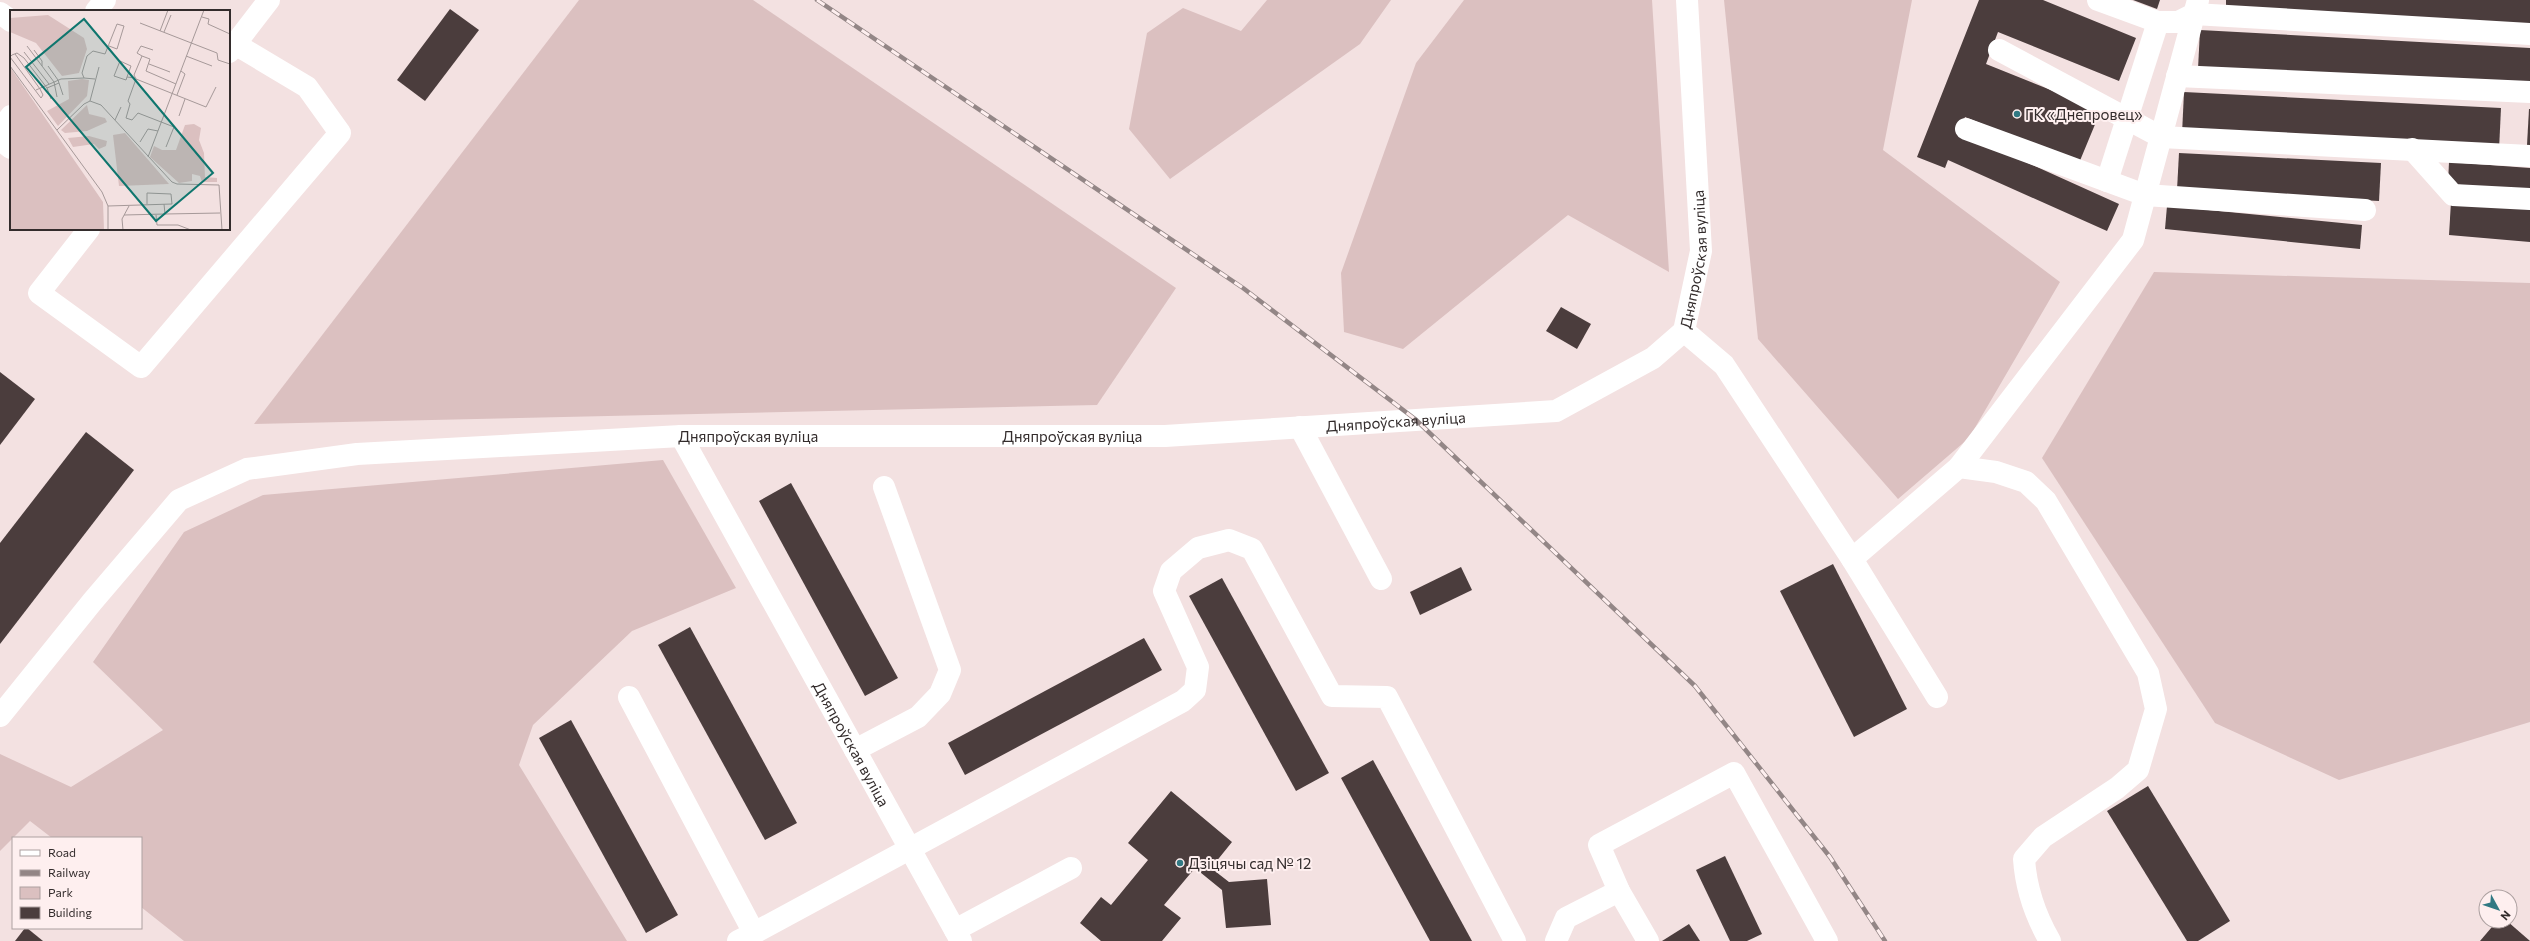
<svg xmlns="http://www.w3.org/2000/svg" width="2530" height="941" font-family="Commissioner,sans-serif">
  <rect width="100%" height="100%" fill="#f3e1e1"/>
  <g fill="#dbc0c0">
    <path d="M579 0H753L1176 288 1097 405 254 424Z"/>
    <path d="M1267 0H1391L1360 44 1170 179 1129 129 1147 33 1183 8 1241 31Z"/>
    <path d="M1464 0H1652L1669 272 1568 215 1403 349 1344 332 1341 273 1416 63Z"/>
    <path d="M1724 0H1912L1883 150 2060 282 1969 438 1898 499 1758 339Z"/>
    <path d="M2154 272 2530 283V722L2339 780 2215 723 2042 458Z"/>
    <path d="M663 460 736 588 632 631 533 725 519 765 627 941H184L141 907V838H52L30 821 0 851V754L71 787 163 730 93 662 184 532 263 495Z"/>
  </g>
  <g fill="#4b3d3d">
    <path d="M1979 0H2043L2136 38 2119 81 1998 32 1986 64 2101 110 2079 163 1965 117 1959 132 2119 204 2107 231 1948 160 1945 168 1917 157Z"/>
    <path d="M2133 0H2160L2157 9Z"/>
    <path d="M2226 0H2530V31L2226 15Z"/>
    <path d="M450 9 479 30 425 101 397 80Z"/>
    <path d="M2200 30 2530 48V87L2198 69Z"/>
    <path d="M2184 92 2501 108 2499 150 2182 134Z"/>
    <path d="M2529 109H2530V145H2527Z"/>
    <path d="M2179 153 2381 163 2379 201 2177 190Z"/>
    <path d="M2449 162 2530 168V190L2448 184Z"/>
    <path d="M2451 202 2530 208V242L2449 235Z"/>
    <path d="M2167 206 2362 225 2360 249 2165 229Z"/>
    <path d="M1561 307 1591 324 1577 349 1546 331Z"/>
    <path d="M0 372 35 399 0 445Z"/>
    <path d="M86 432 134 470 0 644V543Z"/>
    <path d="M791 483 898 678 865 696 759 501Z"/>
    <path d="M1833 564 1907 709 1854 737 1780 591Z"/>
    <path d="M1461 567 1472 590 1420 615 1410 592Z"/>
    <path d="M1222 578 1329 773 1296 791 1189 596Z"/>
    <path d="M690 627 797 823 765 840 658 645Z"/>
    <path d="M1144 638 1162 670 965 775 948 743Z"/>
    <path d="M571 720 678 915 646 933 539 738Z"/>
    <path d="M1373 760 1472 941H1430L1341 778Z"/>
    <path d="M2148 786 2230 921 2198 941H2187L2107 811Z"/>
    <path d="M1171 791 1232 842 1211 868 1229 882 1267 879 1271 925 1226 928 1222 890 1195 868 1164 905 1181 918 1162 941H1101L1080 923 1101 897 1111 905 1148 860 1128 843Z"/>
    <path d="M1725 856 1762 934 1747 941H1730L1696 870Z"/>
    <path d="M2497 921H2507L2530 941H2480Z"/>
    <path d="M1689 924 1700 941H1662Z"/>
    <path d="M25 928H27L43 941H15Z"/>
  </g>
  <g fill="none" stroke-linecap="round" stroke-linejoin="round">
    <g stroke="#fff" stroke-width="22">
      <path d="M2098 0 2158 22H2178L2194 14 2530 34"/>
      <path d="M96 11 105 0"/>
      <path d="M0 13 11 21"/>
      <path d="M1999 50 2161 137 2530 156"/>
      <path d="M229 52 269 0"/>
      <path d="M2177 76 2530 92"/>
      <path d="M1966 129 2145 195 2365 210"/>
      <path d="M0 130 11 116"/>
      <path d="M0 140 11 148"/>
      <path d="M2412 149 2453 195 2530 199"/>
      <path d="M2107 181 2158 22"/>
      <path d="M89 229 39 293 141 367 340 133 307 87 235 44"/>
      <path d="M1684 331 1724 365 1852 559 1937 697"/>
      <path d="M1300 427 1381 579"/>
      <path id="s1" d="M681 436 961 941"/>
      <path d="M1959 467 2133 240 2198 0"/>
      <path d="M1852 559 1959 467 1996 472 2026 482 2046 501 2148 673 2156 709 2138 770 2117 788 2043 837 2024 859C2026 889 2035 915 2050 941"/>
      <path d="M629 697 754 933 1183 701 1195 690 1198 667 1164 591 1171 571 1198 548 1229 540 1252 549 1332 696 1387 697 1515 941"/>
      <path id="s2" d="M0 716 92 602 179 500 247 469 357 454 681 436H1165L1556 411 1653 358 1684 331 1701 251 1687 0"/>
      <path d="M855 750 918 717 940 694 950 670 884 487"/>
      <path d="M955 930 1071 868"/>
      <path d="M738 941 754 933"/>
      <path d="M1556 941 1566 918 1619 891"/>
      <path d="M1648 941 1619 891 1599 845 1734 773 1827 941"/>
    </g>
    <g stroke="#938686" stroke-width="4.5">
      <path id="rail" d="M817 0 1243 288 1415 419 1695 686 1830 857 1885 941"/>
    </g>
    <use href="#rail" stroke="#feefef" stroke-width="3" stroke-dasharray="9" stroke-linecap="butt"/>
  </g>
  <g fill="#317983" stroke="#feefef" stroke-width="1.5">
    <circle cx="2017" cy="114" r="4"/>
    <circle cx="1180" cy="863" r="4"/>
  </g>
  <g text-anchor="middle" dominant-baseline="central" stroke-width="4" stroke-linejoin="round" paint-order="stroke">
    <g font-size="15" fill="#332c2c" stroke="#feefef" text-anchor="start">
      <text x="2025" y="114">ГК «Днепровец»</text>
      <text x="1188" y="863">Дзіцячы сад № 12</text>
    </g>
    <g font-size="15" fill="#332c2c" stroke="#feefef">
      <text stroke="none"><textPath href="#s2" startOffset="1891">Дняпроўская вуліца</textPath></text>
      <text stroke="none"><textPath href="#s2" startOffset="1506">Дняпроўская вуліца</textPath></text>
      <text stroke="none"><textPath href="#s2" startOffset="1182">Дняпроўская вуліца</textPath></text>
      <text stroke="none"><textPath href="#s2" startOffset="858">Дняпроўская вуліца</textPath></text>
      <text stroke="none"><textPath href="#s1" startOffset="352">Дняпроўская вуліца</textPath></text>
    </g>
  </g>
  <g transform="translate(10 10)">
    <rect width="220" height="220" fill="#f3e1e1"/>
    <path d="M38 5 74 28 77 39 69 63 52 66 26 33 0 22V8ZM0 57 93 192 94 220H0ZM72 69 79 70 77 86 48 116 37 101 59 89 58 71ZM77 95 79 104 95 108 97 112 77 121 55 123 51 120ZM184 114 191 118 189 130 194 143 195 167 207 168V172H192L190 166 182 164V171L169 173 140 147 144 136 152 140H166L175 115ZM115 123 159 174 109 176 103 125ZM79 126 97 131 96 136 89 139 84 134 63 137 58 128Z" fill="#dbc0c0"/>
    <path fill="none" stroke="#a69999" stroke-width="1" d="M192 7 199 9 198 14 220 24M130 13 207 43 208 50 220 54M150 21 158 0M154 22 161 5M17 36 44 72 47 87M24 40 32 51V56M14 42 39 74M5 44 30 79 33 85 31 88M132 46 127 43 131 36 143 40M176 46 202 56M139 54 160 62M0 56 92 182 98 196V220M38 56 48 70 53 85M117 67 116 70 104 66 110 51 121 56 117 67 125 68M85 69 74 68 72 63 77 46 83 41 95 44 107 14 114 16 107 39 99 36M126 69 124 65 132 46 140 49 136 61 166 74M37 78 49 73M26 80 51 69 74 68M167 85 175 64 171 61M31 88 0 47 2 45 7 43 14 48 37 78 41 89M80 91 89 57M169 106 175 89M105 110 111 97M47 120 74 94 80 91 91 95 162 172 167 174 209 175 212 220M130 132 138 119 148 121M156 137 164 117 128 103 122 110 116 108 120 94 118 91 126 69 196 97 206 77M138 147 194 0M154 194 155 204 210 203M98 196 162 194 161 184 137 183V194M114 205 155 204M146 205 147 215H168L181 220M113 220 112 209 119 196"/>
    <path fill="#0f766e" fill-opacity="0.15" stroke="#0f766e" stroke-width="2" d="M74 9 203 163 146 211 16 57Z"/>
    <rect width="220" height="220" fill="none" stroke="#332c2c" stroke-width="2"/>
  </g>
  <rect x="12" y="837" width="130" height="92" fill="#feefef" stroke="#ada1a1"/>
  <rect x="20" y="850" width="20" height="6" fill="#ffffff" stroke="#ada1a1"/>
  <text x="48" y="857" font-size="12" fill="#332c2c">Road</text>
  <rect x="20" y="870" width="20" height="6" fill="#938686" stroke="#ada1a1"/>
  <text x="48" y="877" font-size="12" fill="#332c2c">Railway</text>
  <rect x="20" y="887" width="20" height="12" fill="#dbc0c0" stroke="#ada1a1"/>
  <text x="48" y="897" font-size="12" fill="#332c2c">Park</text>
  <rect x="20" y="907" width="20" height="12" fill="#4b3d3d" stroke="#ada1a1"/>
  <text x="48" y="917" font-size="12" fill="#332c2c">Building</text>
  <g transform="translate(2498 909) rotate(130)"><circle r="19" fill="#feefef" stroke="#ada1a1"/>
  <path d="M0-3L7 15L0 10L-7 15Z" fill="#317983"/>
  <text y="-6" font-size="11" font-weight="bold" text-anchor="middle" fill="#332c2c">N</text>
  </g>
</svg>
